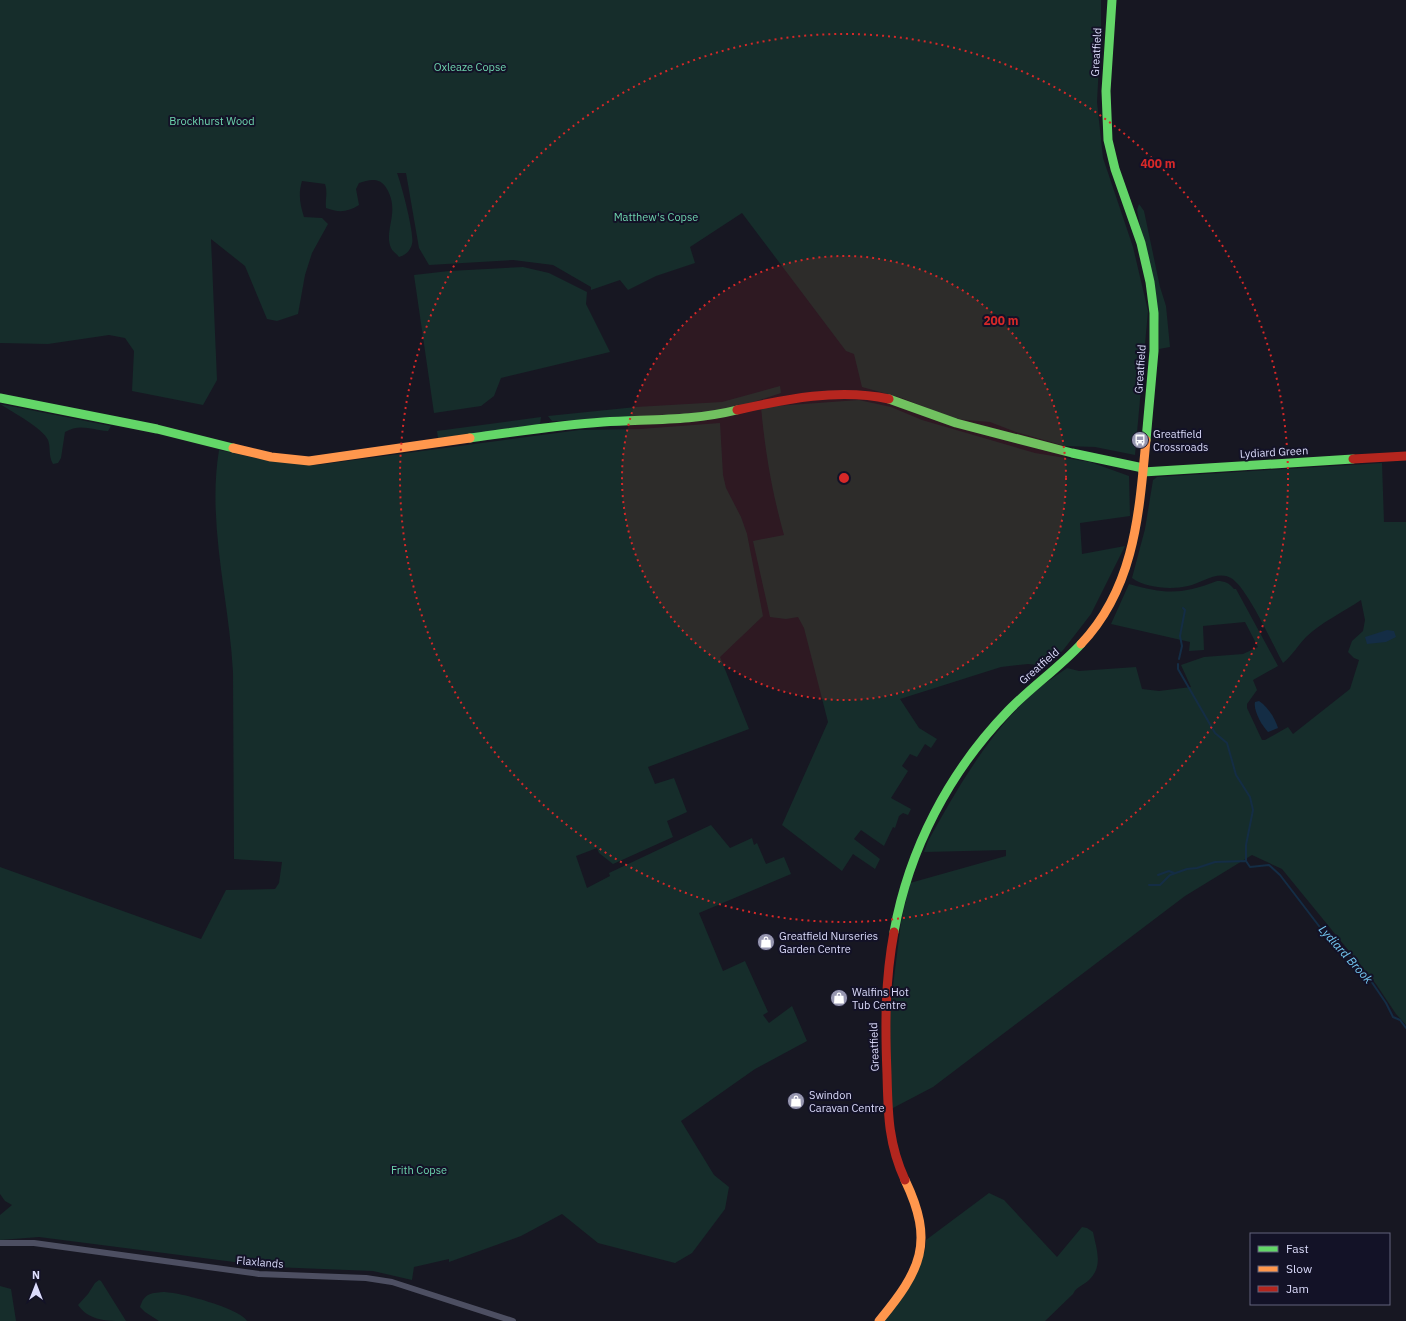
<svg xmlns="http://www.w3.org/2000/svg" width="1406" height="1321" font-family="'IBM Plex Sans',sans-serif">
  <rect width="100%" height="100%" fill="#171722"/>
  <g fill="#162d2b">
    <path d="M0 0H1101V27L1097 102 1103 158 1133 247 1148 311 1135 455 1095 447 1065 446 1016 432 990 422 955 419 902 398 862 387 854 354 846 351 742 213 690 247 695 263 656 276 628 290 620 280 591 290V287L553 265 513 260 429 265 419 248 406 173H397C401 183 415 235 412 244 410 251 406 255 399 257 397 254 392 251 391 248 383 229 402 211 385 186 378 177 368 180 359 183L356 189 359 205C348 212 339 213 326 208 325 199 328 193 325 184L302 181C298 194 300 204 304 217L322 218 328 224 312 253 305 275 298 314 277 321 267 319 245 266 211 239 217 380 203 405 132 391 134 351 125 338 109 335 48 344 0 343Z"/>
    <path d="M1139 204 1144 211 1160 287 1166 306 1170 347 1159 349V324L1137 210Z"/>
    <path d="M523 267 549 273 587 292 586 304 610 352 501 378 494 396 481 406 434 413 414 275 449 271Z"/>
    <path d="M780 386 781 393 738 407 703 413 559 421H552L548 416 636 407 722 402Z"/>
    <path d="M859 400 891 407 922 420 1035 453 1090 462 1129 476 1130 516 1080 523 1082 554 1125 546 1091 614 1064 649 1048 666 1028 664 1001 667 900 699 919 728 937 739 931 748 925 744 917 757 910 754 902 766 908 771 891 798 911 809 908 815 903 813 899 816 895 828 893 827 884 846 861 830 854 839 880 859 875 869 853 854 842 871 782 825 828 722 804 628 798 617 786 619 770 617 753 541 784 535C772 492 765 451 761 407Z"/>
    <path d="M0 404 111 426 108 431C92 430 80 423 65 432L61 458 58 463 53 464C48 455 51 448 48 440 43 428 12 412 0 404Z"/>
    <path d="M541 417 540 424 536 426 438 438 437 431Z"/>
    <path d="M720 423 723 475 726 488 741 517 747 534 763 616 720 657 749 729 648 767 655 784 674 778 687 812 667 821 673 837 613 864 599 853 597 848 576 856 587 888 610 876 609 873 711 825 730 848 752 838 754 845 757 843 766 864 784 857 791 874 699 913 723 971 745 961 768 1012 763 1015 769 1023 792 1006 807 1041 755 1069 681 1121 714 1175 729 1187 725 1209 692 1253 675 1263 598 1243 562 1214 521 1236 449 1262V1259L414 1267 412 1280 373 1271 273 1267 39 1237 0 1240V1215L12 1205 5 1201 0 1194V867L201 939 226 890 275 889 279 883 282 862 234 859 233 672C229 598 207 524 219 450L270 461 317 465 579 430 640 429Z"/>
    <path d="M1382 463 1384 522H1406V1025L1396 1014 1376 984 1282 869 1252 855 1185 896 933 1087 891 1109 889 1018 901 922 910 883 1006 856V850L924 852 928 841C957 789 987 736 1031 695 1041 685 1055 677 1067 668L1079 671 1136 667 1142 689 1159 691 1191 687 1181 665 1204 657 1243 654 1258 647 1245 622 1203 626 1204 650 1189 651 1190 642 1111 624 1129 584C1165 594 1181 595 1217 581 1225 581 1229 583 1234 589H1236L1278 666 1253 680 1257 690 1247 704V708L1262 740H1265L1288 727 1293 734 1350 689 1359 660 1354 658 1348 652 1352 641 1363 631 1365 620 1361 600C1343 612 1322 622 1306 637 1298 645 1292 656 1283 663 1273 645 1247 587 1231 578 1218 570 1201 583 1188 586 1171 590 1146 588 1132 578L1145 529 1153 480 1157 477Z"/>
    <path d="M989 1193 1004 1200 1057 1257 1082 1227 1087 1228 1093 1232C1096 1248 1104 1266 1089 1280 1084 1285 1076 1287 1073 1294L1045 1321H883C897 1301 927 1264 926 1240Z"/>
    <path d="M99 1280 101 1281 126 1321C107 1321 89 1321 78 1305L88 1294 95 1283Z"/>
    <path d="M0 1286 11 1289 16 1321H0Z"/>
    <path d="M163 1292C179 1292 239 1308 247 1321H159L145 1312 140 1307C144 1294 150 1293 163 1292Z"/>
  </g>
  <g fill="#142d45">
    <path d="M1387 630 1394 631 1396 637 1386 642 1367 644 1365 637Z"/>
    <path d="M1259 701C1268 707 1275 718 1278 728L1268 732C1262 726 1253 710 1255 702Z"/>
  </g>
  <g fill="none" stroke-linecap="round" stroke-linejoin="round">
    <g stroke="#142d45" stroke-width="2">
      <path d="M1179 659 1182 646 1180 636 1185 610 1183 608"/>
      <path d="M1178 664V669L1215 733 1227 743 1236 775 1250 797 1253 810 1246 845V861"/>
      <path d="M1158 875 1169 871 1174 873"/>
      <path d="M1149 885H1160L1170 875 1187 869 1197 868 1215 862 1246 861 1250 867 1269 865 1280 875 1332 943 1353 959 1369 978 1386 1003 1393 1017 1400 1020 1406 1028"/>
    </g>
    <path stroke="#4d4f62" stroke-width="6" d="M0 1243H34L259 1274 366 1278 392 1282 513 1321"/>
    <g stroke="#63d668" stroke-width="9">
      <path d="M1112 0 1106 91 1108 140 1115 169 1141 243 1150 282 1154 313V351L1146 440"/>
      <path d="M0 398 157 429 233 448"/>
      <path d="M889 399 956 423 1072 453 1143 468"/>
      <path d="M470 438C514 432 559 425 603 422 648 419 693 421 737 410"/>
      <path d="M1143 472 1353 459"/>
      <path d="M894 932C909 849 949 772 1008 711 1031 687 1059 668 1081 644"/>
    </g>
    <g stroke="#ff974d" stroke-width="9">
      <path d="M233 448 271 457 309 461 470 438"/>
      <path d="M1081 644C1135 587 1139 513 1146 440"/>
      <path d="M879 1321C921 1270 935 1243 905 1180"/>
    </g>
    <g stroke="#b3261e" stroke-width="9">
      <path d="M737 410C786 399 839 388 889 399"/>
      <path d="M1353 459 1406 456"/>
      <path d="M894 932C885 980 885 1025 887 1074 888 1113 888 1143 905 1180"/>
    </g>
  </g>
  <circle cx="844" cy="478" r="222" fill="#d62828" fill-opacity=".12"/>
  <g fill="none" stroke="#d62828" stroke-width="2" stroke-dasharray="2 4">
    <circle cx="844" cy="478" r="222"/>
    <circle cx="844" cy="478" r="444"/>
  </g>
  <defs>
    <g id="bus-disc" transform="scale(0.9)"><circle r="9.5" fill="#9797b0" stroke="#131227"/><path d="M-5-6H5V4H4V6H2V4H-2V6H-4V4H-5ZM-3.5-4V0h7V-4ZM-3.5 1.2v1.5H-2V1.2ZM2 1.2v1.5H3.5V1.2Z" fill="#fff"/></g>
    <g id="shop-disc" transform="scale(0.9)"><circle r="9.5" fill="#9797b0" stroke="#131227"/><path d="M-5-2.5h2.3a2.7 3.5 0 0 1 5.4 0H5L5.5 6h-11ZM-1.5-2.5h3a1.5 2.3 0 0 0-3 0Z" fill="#fff"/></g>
  </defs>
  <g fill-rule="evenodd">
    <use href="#bus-disc" x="1140" y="440"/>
    <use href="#shop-disc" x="766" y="942"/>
    <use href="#shop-disc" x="839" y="998"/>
    <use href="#shop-disc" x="796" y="1101"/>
  </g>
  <g text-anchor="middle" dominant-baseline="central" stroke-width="4" stroke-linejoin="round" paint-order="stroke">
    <g font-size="11" fill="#dcdcfc" stroke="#131227">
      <text transform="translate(1096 52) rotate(-87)">Greatfield</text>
      <text transform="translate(1140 369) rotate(-86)">Greatfield</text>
      <text transform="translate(1274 452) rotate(-3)">Lydiard Green</text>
      <text transform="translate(1039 666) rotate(-41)">Greatfield</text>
      <text transform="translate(874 1047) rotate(-92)">Greatfield</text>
      <text transform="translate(260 1262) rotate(5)">Flaxlands</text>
    </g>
    <g font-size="11" fill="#6ed5ae" stroke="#131227">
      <text x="470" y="67">Oxleaze Copse</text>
      <text x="212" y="121">Brockhurst Wood</text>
      <text x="656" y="217">Matthew's Copse</text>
      <text x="419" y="1170">Frith Copse</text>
    </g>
    <g font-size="11" fill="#dcdcfc" stroke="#131227" text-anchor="start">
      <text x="1153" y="434">Greatfield<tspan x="1153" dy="13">Crossroads</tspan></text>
      <text x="779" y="936">Greatfield Nurseries<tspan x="779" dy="13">Garden Centre</tspan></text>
      <text x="852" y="992">Walfins Hot<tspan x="852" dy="13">Tub Centre</tspan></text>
      <text x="809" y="1095">Swindon<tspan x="809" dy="13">Caravan Centre</tspan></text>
    </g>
    <g font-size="12" font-style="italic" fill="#74c7f1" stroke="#131227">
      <text transform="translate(1346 954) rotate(48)">Lydiard Brook</text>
    </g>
  </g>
  <circle cx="844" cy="478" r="6" fill="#d62828" stroke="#131227" stroke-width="2"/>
  <g font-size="12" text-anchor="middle" font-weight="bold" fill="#d62828" stroke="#131227" stroke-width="4" stroke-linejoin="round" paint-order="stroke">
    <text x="1158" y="168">400 m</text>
    <text x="1001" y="325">200 m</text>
  </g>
  <rect x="1250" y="1233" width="140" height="72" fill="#131227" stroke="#63637c"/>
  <rect x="1258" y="1246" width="20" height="6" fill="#63d668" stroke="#63637c"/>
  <text x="1286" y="1253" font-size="12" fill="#dcdcfc">Fast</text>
  <rect x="1258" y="1266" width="20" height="6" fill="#ff974d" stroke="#63637c"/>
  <text x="1286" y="1273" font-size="12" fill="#dcdcfc">Slow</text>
  <rect x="1258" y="1286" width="20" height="6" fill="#b3261e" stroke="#63637c"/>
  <text x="1286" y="1293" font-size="12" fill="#dcdcfc">Jam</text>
  <g transform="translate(36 1285)" stroke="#131227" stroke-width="3" paint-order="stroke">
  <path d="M0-3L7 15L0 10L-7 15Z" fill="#dcdcfc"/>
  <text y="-6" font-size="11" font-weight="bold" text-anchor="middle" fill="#dcdcfc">N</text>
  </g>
</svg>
